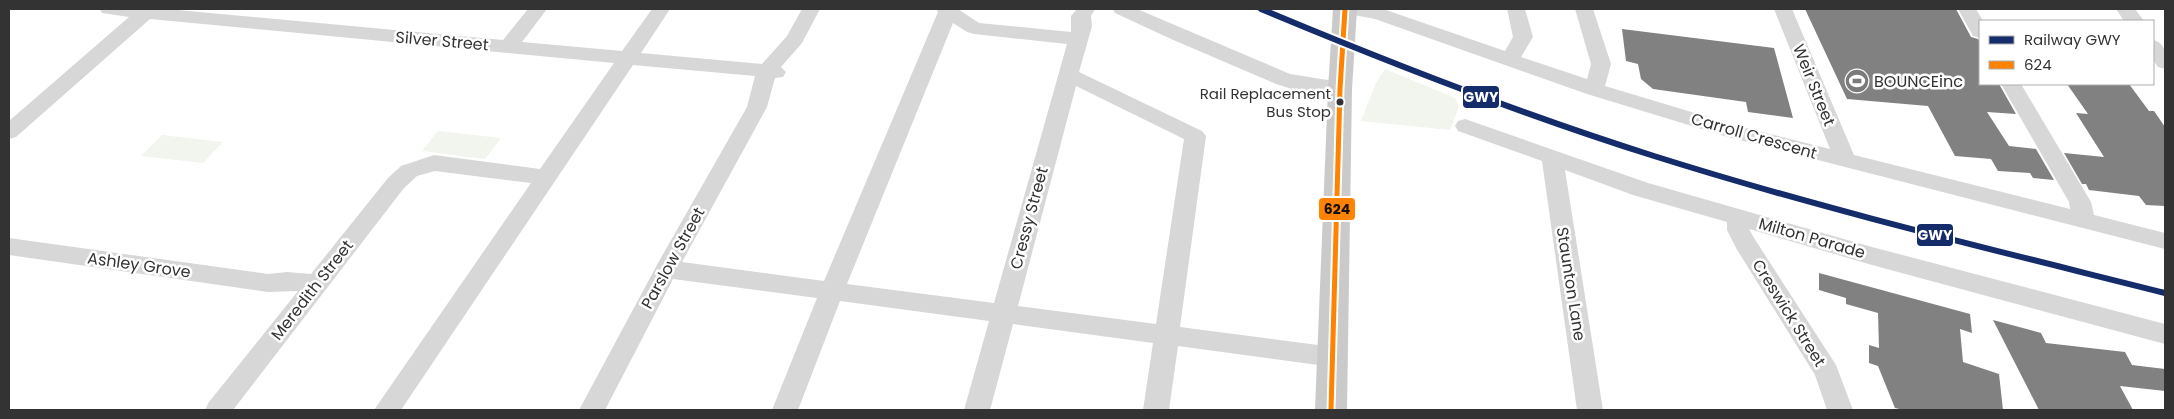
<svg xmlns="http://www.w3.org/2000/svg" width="2174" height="419" font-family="Poppins,sans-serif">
  <rect width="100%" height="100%" fill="#fff"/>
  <g fill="#f1f5ed">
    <path d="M1385 69 1455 98 1459 107 1450 130 1361 121 1376 83Z"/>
    <path d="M438 131 501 138 485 159 422 151Z"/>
    <path d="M162 135 223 142 203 163 141 156Z"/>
  </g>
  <g fill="#818181">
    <path d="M1805 9H1956L1971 37 1978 39 1980 43V84H1999L2016 114 1987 112 2009 146 2036 149 2054 180 2033 178 2030 173 1998 171 1991 159 1955 156 1928 106 1847 99Z"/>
    <path d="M1622 29 1774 48 1793 118 1748 112 1746 102 1653 89 1641 79 1638 64 1626 61Z"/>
    <path d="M2067 84H2129L2149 111H2154L2165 127V206L2146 205 2139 196 2089 190 2086 184H2082L2064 153 2104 157 2076 113 2088 114Z"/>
    <path d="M1819 273 1970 314 1972 333 1960 329 1963 362 1999 374 2003 410H1904L1895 408 1878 366 1869 363V345L1879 348 1878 313 1846 304V298L1819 290Z"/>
    <path d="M1993 320 2041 333 2046 343 2125 352 2132 365 2165 369V391L2120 386 2133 410H2039Z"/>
  </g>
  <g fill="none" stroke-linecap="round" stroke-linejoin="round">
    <g fill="#d7d7d7" fill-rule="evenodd">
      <path d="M100 9H167L503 40 528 9H547L522 42 622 51 652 9H670L641 53 762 64 787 36 802 9H820L802 43 781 67 786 72 783 77 775 78 767 107 682 262 824 281 938 12 936 9H958L979 23 1071 32V16L1077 9H1095L1091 16 1092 26 1079 72 1202 131 1206 136 1180 327 1333 347 1342 350 1346 357 1342 364 1333 367 1178 346 1169 410H1143L1153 343 1013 324 990 410H964L989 321 840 301 798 410H772L817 298 673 279 605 410H579L658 263 747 107 755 76 633 65 401 410H374L531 183 435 171 417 176 404 188 233 410H205L209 402 298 291 268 292 9 255V238L268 274 287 272 311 274 388 178 401 166 434 155 540 169 614 63 150 19 16 137 9 139V121L129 17 102 13ZM953 23 967 32 974 34 1067 44 994 303 847 284ZM1076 86 1184 139 1156 324 1018 306Z"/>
      <path d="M1113 9H1137L1290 74 1340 82 1347 84 1350 89 1347 94 1340 96 1295 90 1276 84 1171 39 1115 13Z"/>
      <path d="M1341 9 1386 10 1505 51 1513 37 1507 9H1525L1533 37 1521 57 1587 79 1591 64 1575 9H1593L1611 64 1605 86 1738 126 1830 149 1774 9H1792L1854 155 2070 209 2069 202 2001 84H2021L2091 202 2094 215 2165 233V249L1728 137 1587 94 1375 19 1343 13Z"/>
      <path d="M1958 9H1976L1983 21H1980V38L1973 36Z"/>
      <path d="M2116 9H2135L2144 21H2124Z"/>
      <path d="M2153 40C2168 44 2165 56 2165 69L2158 67 2153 60Z"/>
      <path d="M1465 119 1648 183 1872 247 2165 324V344L1872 265 1749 229 1754 238 1836 365 1853 410H1827L1815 375 1736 248 1727 230V222L1633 195 1565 170 1603 410H1577L1542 161 1458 131 1455 126 1458 121Z"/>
    </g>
    <path fill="#cacaca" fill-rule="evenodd" d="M1333 9H1357L1352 89 1347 410H1315L1328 89Z"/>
    <g stroke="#fff" stroke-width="9">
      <path id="bus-1" d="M1331 410 1340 89 1345 9"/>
    </g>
    <use href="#bus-1" stroke="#ff8200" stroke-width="5"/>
    <g stroke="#fff" stroke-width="10">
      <path id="rail-1" d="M1261 9C1390 63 1520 114 1654 156 1822 209 1994 250 2165 293"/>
    </g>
    <use href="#rail-1" stroke="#152c6b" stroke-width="6"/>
  </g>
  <defs>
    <g id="stadium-disc" transform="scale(1.25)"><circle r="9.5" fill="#7a7a7a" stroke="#fff"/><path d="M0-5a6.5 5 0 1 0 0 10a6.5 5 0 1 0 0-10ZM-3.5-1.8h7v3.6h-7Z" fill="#fff"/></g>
  </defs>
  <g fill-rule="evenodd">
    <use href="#stadium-disc" x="1857" y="81"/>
  </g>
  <circle fill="#333" stroke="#fff" stroke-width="2" cx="1340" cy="102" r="4.5"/>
  <g text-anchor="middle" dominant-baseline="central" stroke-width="5" stroke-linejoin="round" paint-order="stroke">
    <g font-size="15" fill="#333" stroke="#fff" text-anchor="end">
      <text x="1331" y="93">Rail Replacement<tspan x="1331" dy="18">Bus Stop</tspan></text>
    </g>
    <g font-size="16" fill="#333" stroke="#fff">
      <text transform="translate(442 41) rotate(5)">Silver Street</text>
      <text transform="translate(1814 85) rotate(68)">Weir Street</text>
      <text transform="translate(1754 136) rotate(16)">Carroll Crescent</text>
      <text transform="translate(1029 218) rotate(-75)">Cressy Street</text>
      <text transform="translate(1812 238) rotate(16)">Milton Parade</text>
      <text transform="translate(673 258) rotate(-61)">Parslow Street</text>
      <text transform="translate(139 265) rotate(8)">Ashley Grove</text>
      <text transform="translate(1571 284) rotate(81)">Staunton Lane</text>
      <text transform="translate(312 290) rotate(-52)">Meredith Street</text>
      <text transform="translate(1789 313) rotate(58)">Creswick Street</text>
    </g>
    <g font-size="16" fill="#333" stroke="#fff" text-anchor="start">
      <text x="1874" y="81">BOUNCEinc</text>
    </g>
  </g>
  <g stroke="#fff" stroke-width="2">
    <rect x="1462" y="85" width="38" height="24" rx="5" fill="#152c6b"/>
    <rect x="1318" y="197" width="38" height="24" rx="5" fill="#ff8200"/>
    <rect x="1916" y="223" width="38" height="24" rx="5" fill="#152c6b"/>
  </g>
  <g font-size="14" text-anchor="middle" font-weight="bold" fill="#fff">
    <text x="1481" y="102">GWY</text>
    <text x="1935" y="240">GWY</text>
  </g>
  <g font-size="14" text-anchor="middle" font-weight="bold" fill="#111">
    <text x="1337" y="214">624</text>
  </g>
  <rect width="2174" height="419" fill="none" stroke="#333333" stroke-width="20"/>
  <rect x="1979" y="20" width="175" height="65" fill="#ffffff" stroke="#adadad"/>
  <rect x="1989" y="36" width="25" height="8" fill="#152c6b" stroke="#adadad"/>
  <text x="2024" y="45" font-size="15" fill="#333333">Railway GWY</text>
  <rect x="1989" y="61" width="25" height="8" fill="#ff8200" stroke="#adadad"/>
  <text x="2024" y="70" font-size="15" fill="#333333">624</text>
</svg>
